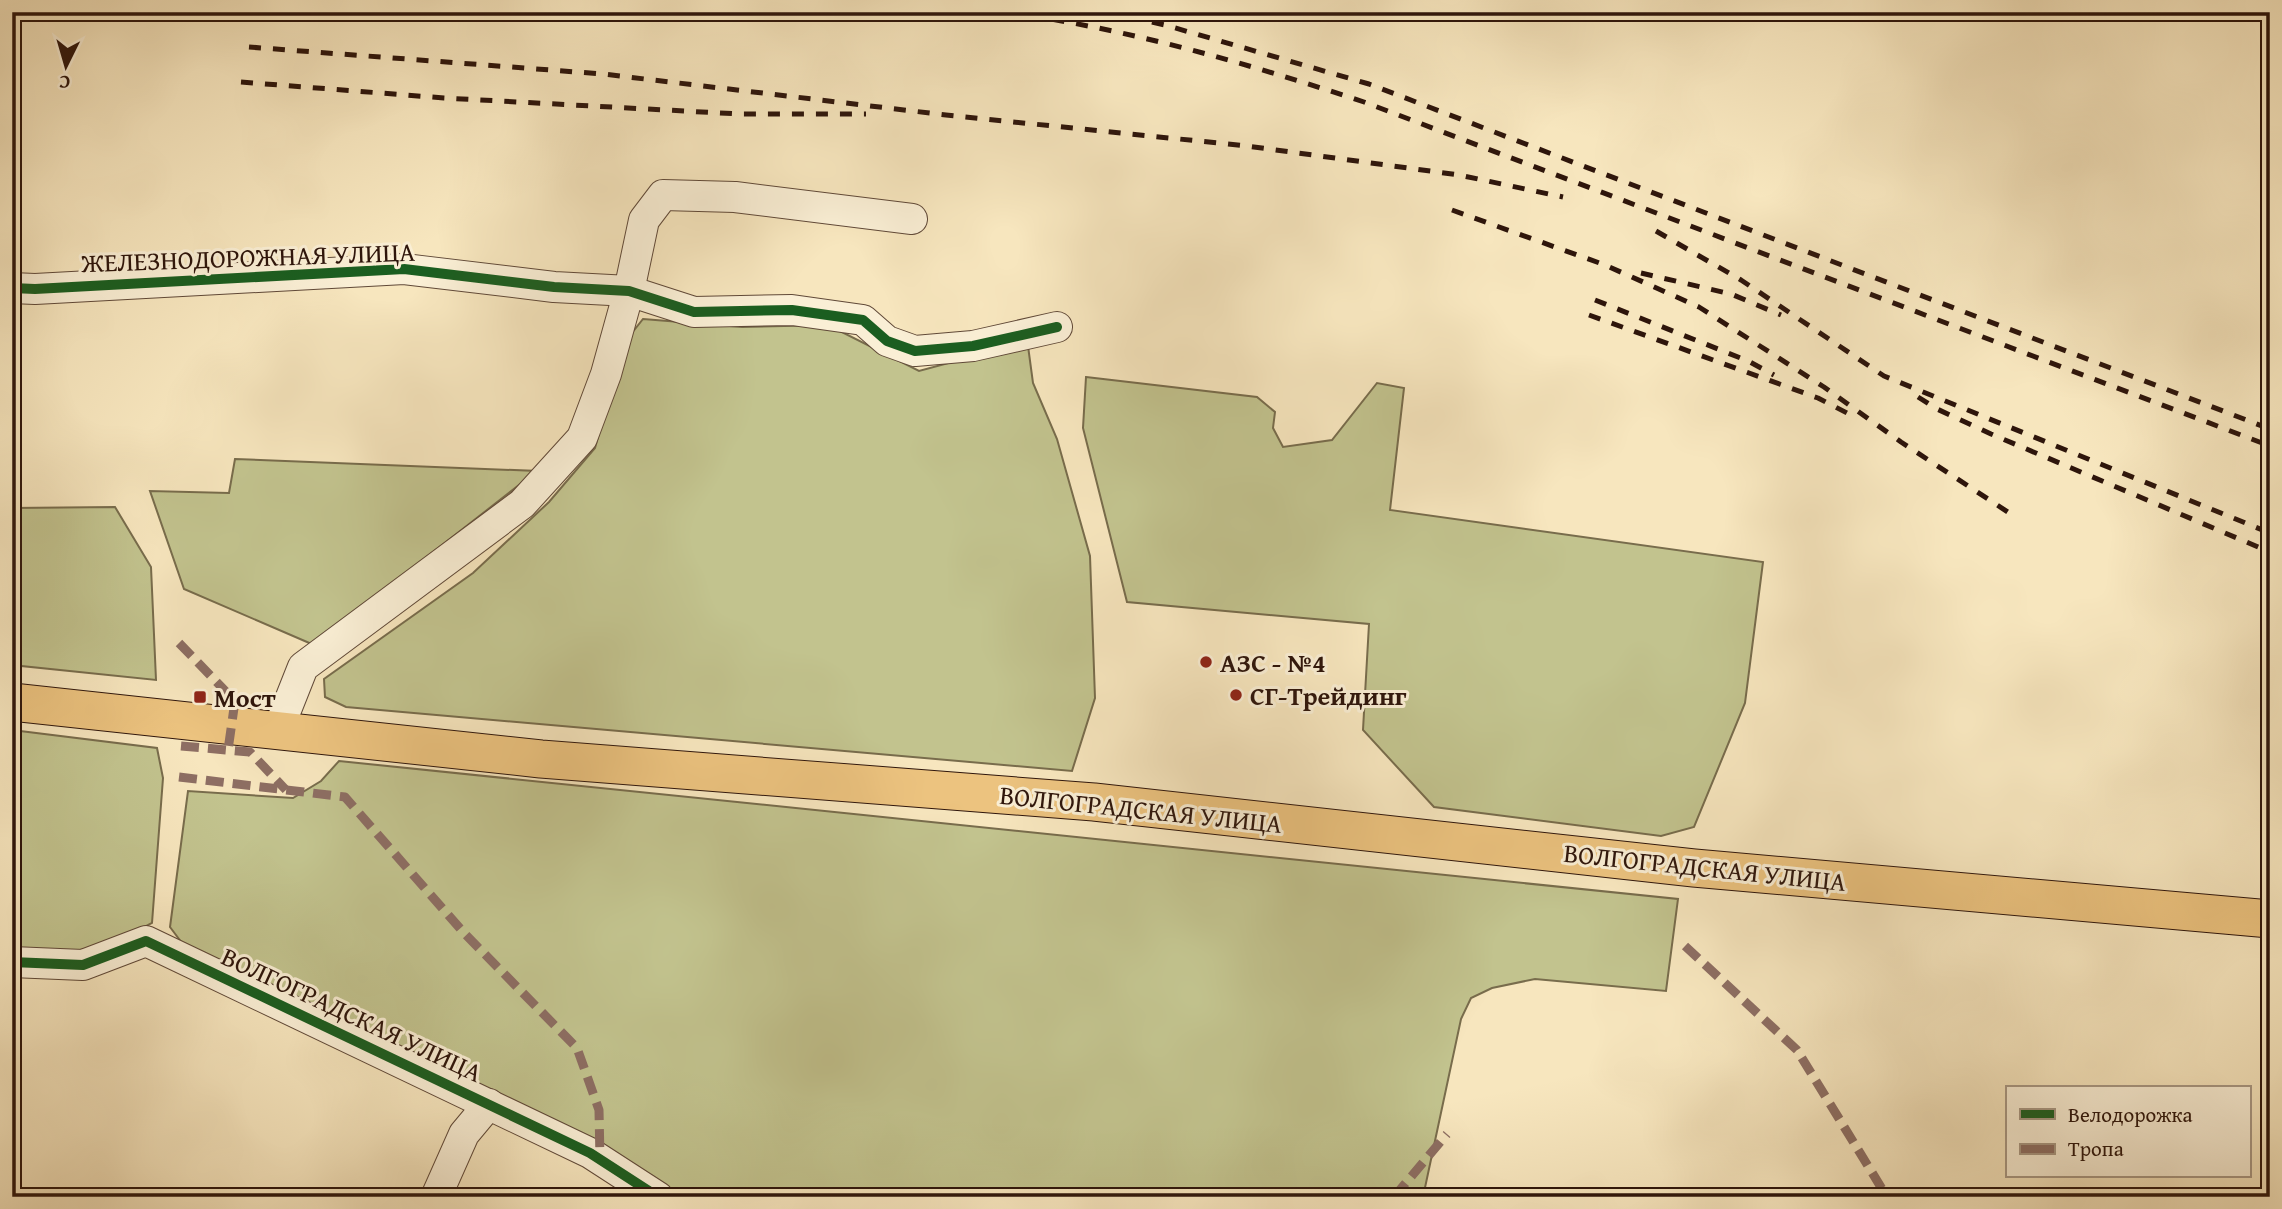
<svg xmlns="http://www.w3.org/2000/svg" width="2282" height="1209" font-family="'Gentium Book Plus',serif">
  <rect width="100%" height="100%" fill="#f7e6be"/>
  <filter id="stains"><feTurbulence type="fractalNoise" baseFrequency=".00286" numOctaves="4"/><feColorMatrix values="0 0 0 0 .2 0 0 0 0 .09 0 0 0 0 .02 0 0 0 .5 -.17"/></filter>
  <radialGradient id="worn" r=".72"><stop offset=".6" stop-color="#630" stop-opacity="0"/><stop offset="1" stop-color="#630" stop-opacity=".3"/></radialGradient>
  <g fill="#c2c38e" stroke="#786c4c" stroke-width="2">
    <path d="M643 319 742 327 828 325 919 371 982 354 1028 346 1033 383 1057 439 1090 556 1095 698 1072 771 346 707 325 697 324 679 473 573 549 502 595 448 624 343Z"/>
    <path d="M1086 377 1257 397 1275 412 1273 428 1283 447 1332 440 1377 383 1404 388 1390 510 1763 562 1745 703 1694 827 1661 836 1434 807 1363 730 1369 624 1127 602 1083 428Z"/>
    <path d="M235 459 537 471 314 645 184 589 150 491 229 493Z"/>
    <path d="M115 507 151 567 156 680 12 665V508Z"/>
    <path d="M12 730 157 748 163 778 152 923 122 939 76 956 12 953Z"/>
    <path d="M339 761 1678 899 1666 991 1535 979 1492 988 1471 998 1461 1019 1423 1197H684L544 1121 188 951 170 927 188 791 293 798 321 781Z"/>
  </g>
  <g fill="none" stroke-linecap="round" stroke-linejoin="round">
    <g stroke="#604938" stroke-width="32">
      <g id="minor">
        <path d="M12 288 35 289 404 269 554 287 629 291 694 312 792 310 863 320 887 341 915 351 973 346 1057 327"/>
        <path d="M278 730 303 667 522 504 582 438 606 374 629 291 644 220 663 195 735 197 912 219"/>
        <path d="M12 962 83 965 146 941 590 1153 658 1197"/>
        <path d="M436 1197 464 1134 489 1104"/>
      </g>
    </g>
    <g stroke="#2e150b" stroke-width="39">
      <path id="major" d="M12 702 541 759 1094 802 1694 868 2270 919"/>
    </g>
    <use href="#minor" stroke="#faefd5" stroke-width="30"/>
    <use href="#major" stroke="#ecc37f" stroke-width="37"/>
    <g stroke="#2e150b" stroke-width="5" stroke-dasharray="12 12" stroke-linecap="butt">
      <path d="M1005 12C1129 29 1246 63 1364 102L2270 446"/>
      <path d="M1105 12 1165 25 1369 84 2270 429"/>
      <path d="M249 47 603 74 946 115 1247 146 1459 175 1563 197"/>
      <path d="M241 82 444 98 739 114H866"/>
      <path d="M1452 210 1605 265 1699 307 1824 387 1901 442 2017 518"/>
      <path d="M1656 231 1741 280 1884 376 2270 533"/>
      <path d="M1641 273 1731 294 1781 315"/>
      <path d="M1595 300 1748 361 1774 375"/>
      <path d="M1589 315 1818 398 1849 414"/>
      <path d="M1918 397 1937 409 1991 434 2270 552"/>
    </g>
    <g stroke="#8d6e63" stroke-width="9" stroke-dasharray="18 9" stroke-linecap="butt">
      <path d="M179 643 235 701 228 750"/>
      <path d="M181 746 250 752 286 790"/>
      <path d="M179 777 345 797 464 933 577 1048 599 1110 600 1160"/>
      <path d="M1685 946 1797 1050 1887 1197"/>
      <path d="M1394 1197 1447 1134"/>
    </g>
    <g stroke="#faefd5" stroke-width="15">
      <g id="cycleway">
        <path d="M12 288 35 289 404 269 554 287 629 291 694 312 792 310 863 320 887 341 915 351 973 346 1057 327"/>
        <path d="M12 962 83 965 146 941 590 1153 658 1197"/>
      </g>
    </g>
    <use href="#cycleway" stroke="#1b5e20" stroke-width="10"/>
  </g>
  <g fill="#8f2418" stroke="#faefd5" stroke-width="2.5">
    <circle cx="1206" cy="662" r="7"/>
    <circle cx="1236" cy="695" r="7"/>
    <rect x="193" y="690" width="14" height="14" rx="3.5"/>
  </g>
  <g text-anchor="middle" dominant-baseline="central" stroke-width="6" stroke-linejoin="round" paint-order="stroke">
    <g font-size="26" fill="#2e150b" stroke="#faefd5">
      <text transform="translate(248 257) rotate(-2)">ЖЕЛЕЗНОДОРОЖНАЯ УЛИЦА</text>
      <text transform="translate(1141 809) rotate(6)">ВОЛГОГРАДСКАЯ УЛИЦА</text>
      <text transform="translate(1705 867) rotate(6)">ВОЛГОГРАДСКАЯ УЛИЦА</text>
      <text transform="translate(352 1014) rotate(25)">ВОЛГОГРАДСКАЯ УЛИЦА</text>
    </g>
    <g font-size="26" font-weight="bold" fill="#2e150b" stroke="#faefd5" text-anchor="start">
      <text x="1220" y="662">АЗС - №4</text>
      <text x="1250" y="695">СГ-Трейдинг</text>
      <text x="214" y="697">Мост</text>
    </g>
  </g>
  <rect width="2282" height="1209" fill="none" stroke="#f7e6be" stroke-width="42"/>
  <rect x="14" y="14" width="2254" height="1181" fill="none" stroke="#2e150b" stroke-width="3.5"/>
  <rect x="21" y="21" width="2240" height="1167" fill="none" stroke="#2e150b" stroke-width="2"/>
  <rect x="2006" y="1086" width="245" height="91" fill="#faefd5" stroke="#a89884" stroke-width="2"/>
  <rect x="2020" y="1109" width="35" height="10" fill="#1b5e20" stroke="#a89884" stroke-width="2"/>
  <text x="2068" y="1122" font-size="21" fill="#2e150b">Велодорожка</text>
  <rect x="2020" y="1144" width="35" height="10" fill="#8d6e63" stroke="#a89884" stroke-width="2"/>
  <text x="2068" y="1156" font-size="21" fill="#2e150b">Тропа</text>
  <g transform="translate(66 66) rotate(185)" stroke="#faefd5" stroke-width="5" paint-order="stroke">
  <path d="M0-5L12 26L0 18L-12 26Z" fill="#2e150b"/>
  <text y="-10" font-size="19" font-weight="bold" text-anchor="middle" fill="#2e150b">С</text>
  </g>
  <rect width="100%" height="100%" filter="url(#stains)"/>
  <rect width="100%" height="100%" fill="url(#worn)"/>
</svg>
